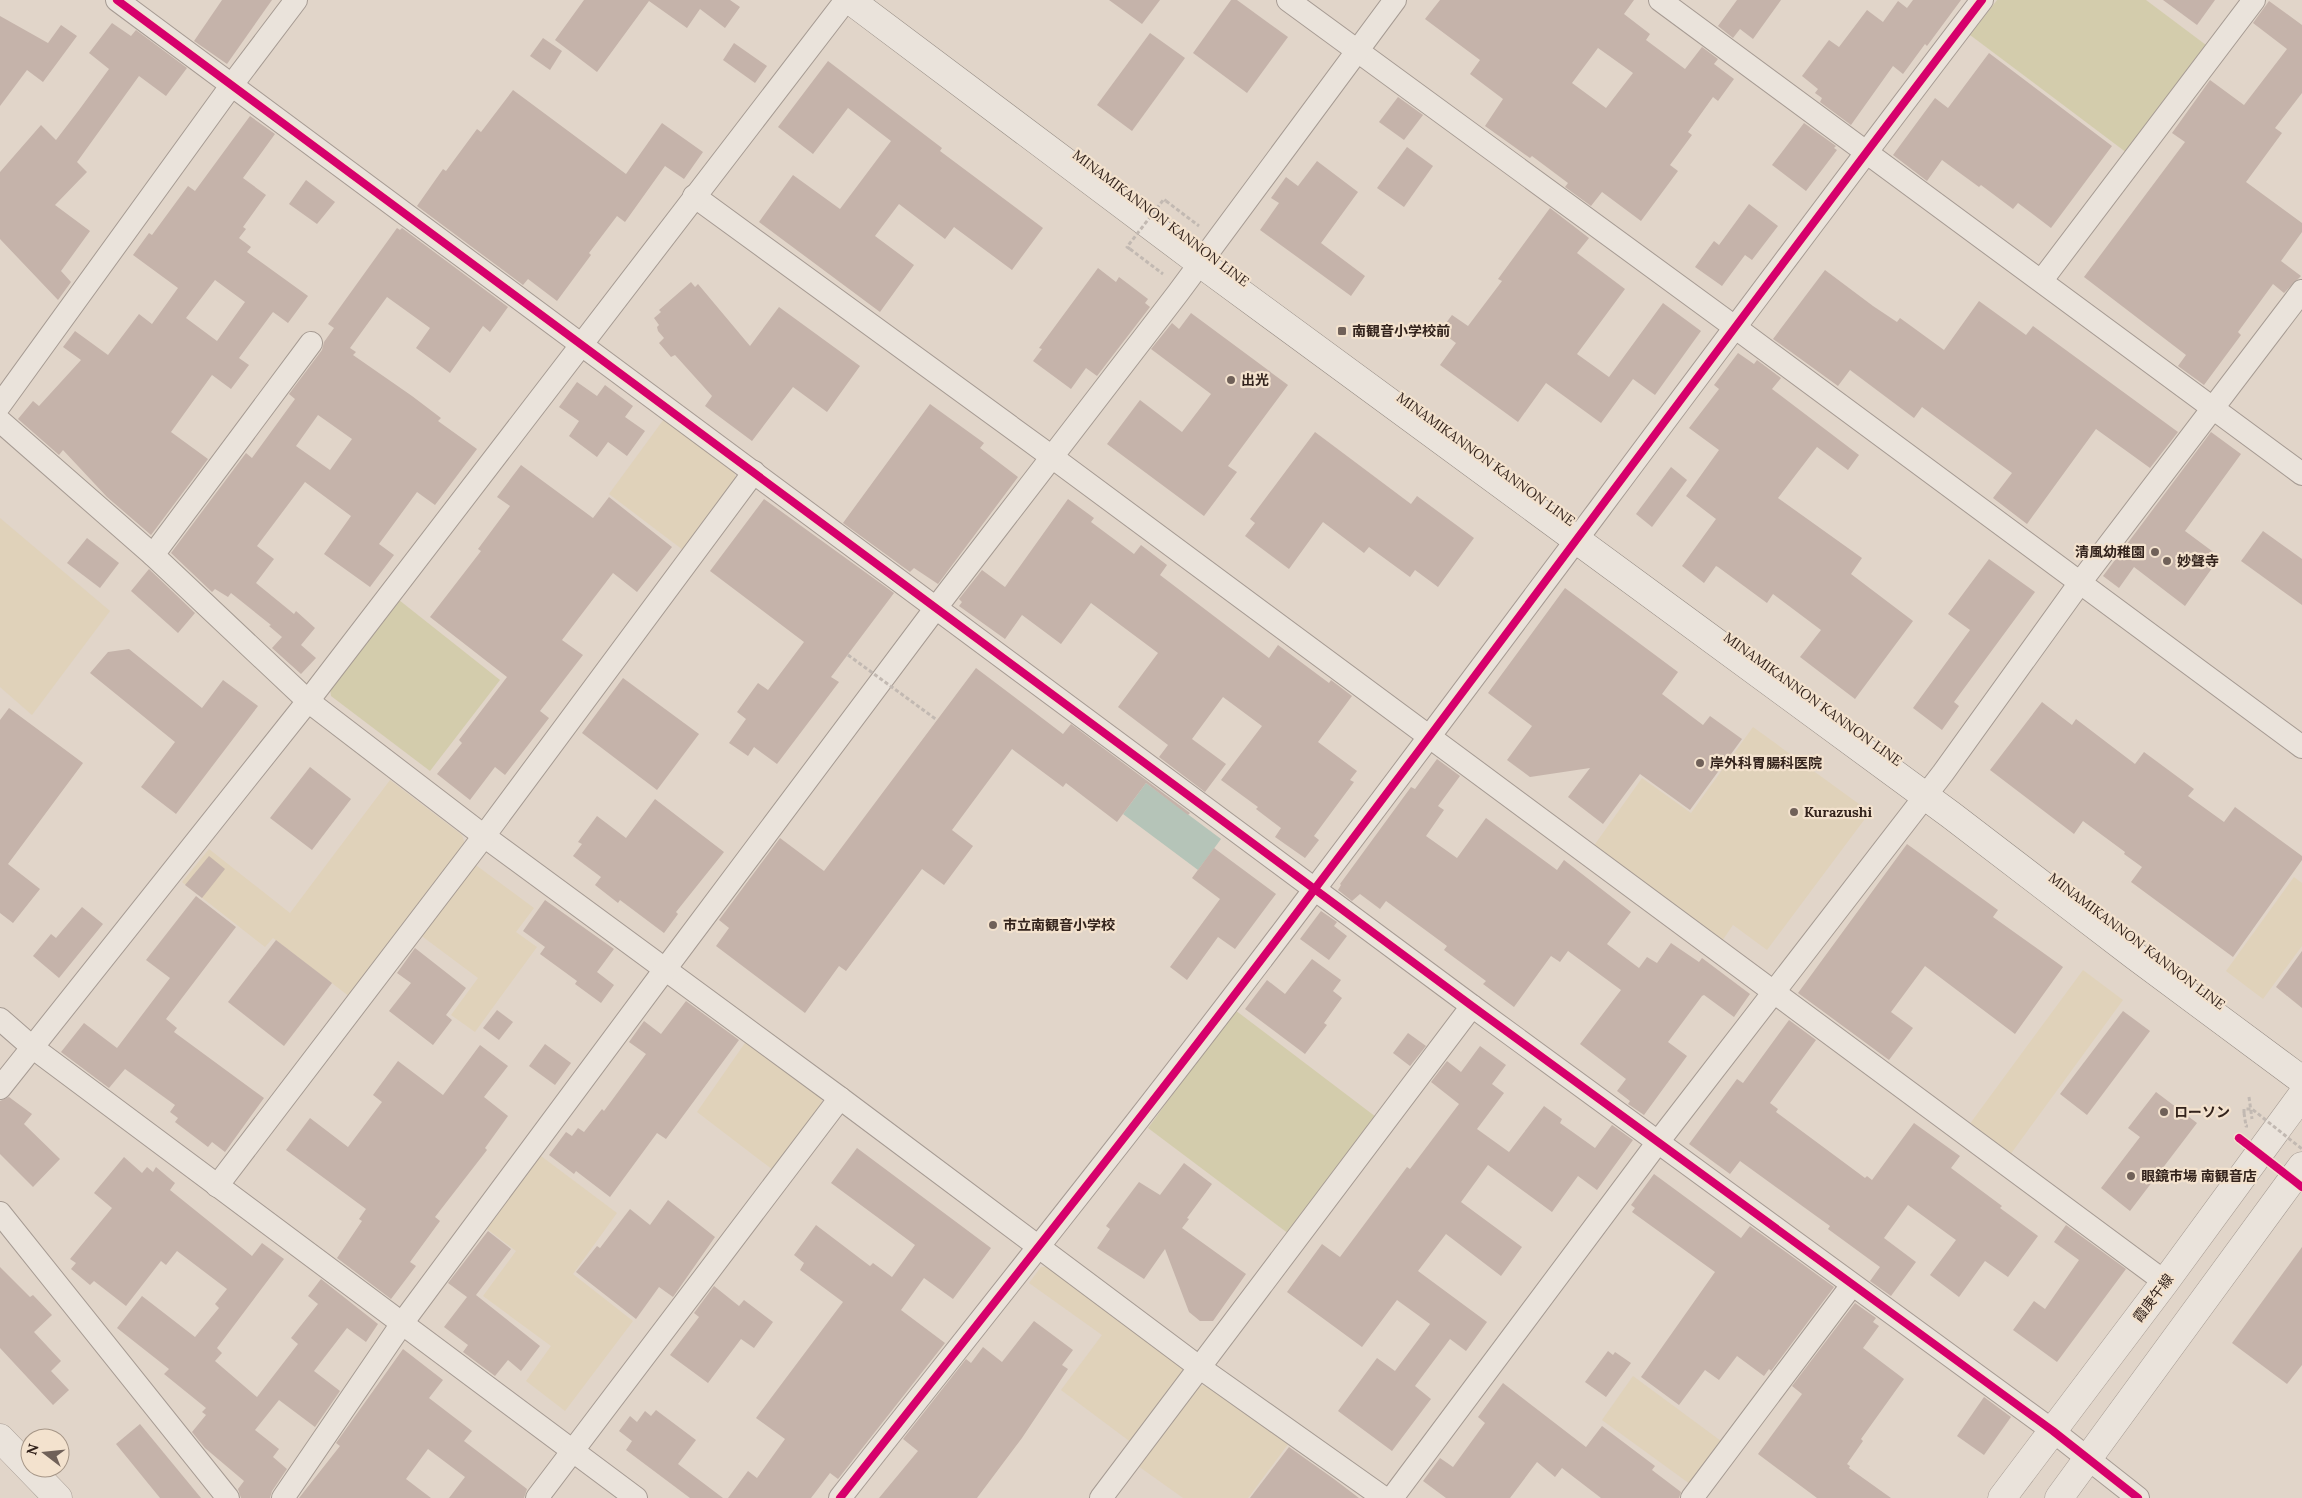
<svg xmlns="http://www.w3.org/2000/svg" width="2302" height="1498" font-family="Lora,'Noto Sans JP',serif">
  <rect width="100%" height="100%" fill="#e1d5c9"/>
  <g fill="#e0d2ba">
    <path d="M664 419 734 471 737 484 687 553 609 494Z"/>
    <path d="M0 518 110 611 32 715 0 687Z"/>
    <path d="M1753 727 1870 812 1767 950 1733 925 1722 941 1593 847 1642 778 1691 813Z"/>
    <path d="M390 780 462 835 465 844 350 997 273 938 265 947 182 882 209 849 290 913Z"/>
    <path d="M473 863 534 908 516 932 537 947 475 1032 451 1015 478 978 419 934Z"/>
    <path d="M2294 877 2302 883V946L2263 999 2226 971Z"/>
    <path d="M2083 970 2123 1000 2010 1155 1969 1125Z"/>
    <path d="M747 1040 821 1097 823 1104 773 1170 697 1112Z"/>
    <path d="M537 1153 617 1213 573 1274 633 1321 565 1411 526 1381 551 1346 483 1296 516 1251 483 1226Z"/>
    <path d="M1053 1266 1184 1364V1374L1132 1443 1061 1390 1102 1335 1029 1283 1041 1267Z"/>
    <path d="M1633 1376 1721 1441 1690 1484 1602 1420Z"/>
    <path d="M1210 1385 1289 1443 1248 1498H1183L1138 1466 1198 1386Z"/>
  </g>
  <g fill="#d3ccac">
    <path d="M1997 0H2146L2206 45 2127 153 1970 35Z"/>
    <path d="M399 600 500 680 430 771 331 696 330 689Z"/>
    <path d="M1235 1010 1376 1117 1289 1234 1148 1128Z"/>
  </g>
  <path fill="#b5c4b8" d="M1146 783 1221 839 1198 870 1123 814Z"/>
  <g fill="#c5b3aa" fill-rule="evenodd">
    <path d="M222 0H272L227 64 194 41Z"/>
    <path d="M584 0H730L740 7 725 28 700 9 687 28 649 1 597 72 555 40Z"/>
    <path d="M1109 0H1160L1142 24Z"/>
    <path d="M1231 0H1237L1288 37 1247 93 1193 53Z"/>
    <path d="M1440 0H1634L1624 14 1650 34 1646 40 1685 69 1702 47 1718 59 1714 64 1734 79 1718 101 1713 97 1688 132 1692 135 1670 165 1678 171 1641 221 1602 192 1591 206 1565 187 1568 183 1532 156 1530 158 1485 126 1503 99 1470 74 1480 60 1425 19ZM1598 48 1633 73 1606 108 1572 83Z"/>
    <path d="M1737 0H1781L1753 39 1740 29 1733 38 1718 26Z"/>
    <path d="M1913 0H1961L1927 46 1925 44 1903 74 1893 66 1851 125 1820 102 1822 98 1815 93 1818 89 1802 76 1829 40 1839 47 1867 10 1883 22 1898 1 1907 8Z"/>
    <path d="M2163 0H2215L2197 25Z"/>
    <path d="M2269 1 2302 25V93L2275 128 2282 133 2246 182 2302 223V232L2281 261 2301 276 2284 293 2273 284 2238 332 2241 335 2204 385 2178 366 2186 355 2084 277 2185 142 2172 133 2210 80 2244 105 2287 49 2253 23Z"/>
    <path d="M0 16 48 43 61 25 77 36 43 82 27 70 0 106Z"/>
    <path d="M112 23 131 36 136 30 187 68 166 96 139 76 77 162 87 172 55 205 90 231 61 271 71 282 58 300 0 239V172L41 125 56 140 79 110 109 69 89 53Z"/>
    <path d="M1150 33 1185 58 1132 131 1097 105Z"/>
    <path d="M543 38 562 51 550 70 530 56Z"/>
    <path d="M734 43 767 66 755 83 723 60Z"/>
    <path d="M1989 53 2112 146 2051 228 2018 203 2013 209 1981 185 1979 187 1942 160 1927 181 1893 155 1935 98 1948 108Z"/>
    <path d="M828 61 942 148 940 151 1043 228 1012 270 954 227 945 239 899 204 875 236 914 265 880 312 759 222 793 175 840 209 891 141 848 108 813 154 778 127Z"/>
    <path d="M513 90 626 174 662 123 703 152 684 179 665 166 625 222 617 216 589 253 591 255 557 301 528 279 523 285 417 206 443 169 446 171 477 129 481 132Z"/>
    <path d="M1398 97 1423 115 1404 140 1379 122Z"/>
    <path d="M250 116 275 134 243 178 266 195 243 227 246 229 239 238 251 247 247 252 308 296 288 323 273 312 239 358 249 365 231 389 212 375 171 432 208 459 151 535 107 497 63 450 59 455 18 419 33 401 39 406 81 360 63 347 75 331 108 355 139 314 152 324 178 288 133 255 149 233 152 235 188 186 195 191ZM215 280 245 302 217 341 186 318Z"/>
    <path d="M1804 123 1836 146 1834 148 1837 150 1806 191 1772 165Z"/>
    <path d="M1407 147 1433 166 1404 207 1377 188Z"/>
    <path d="M1317 161 1358 192 1321 243 1365 276 1351 296 1260 230 1279 203 1271 198 1286 177 1298 186Z"/>
    <path d="M306 180 335 202 317 224 289 204Z"/>
    <path d="M1749 204 1778 226 1752 260 1745 255 1722 286 1695 267 1714 241 1719 245Z"/>
    <path d="M1550 208 1589 238 1577 253 1625 289 1577 354 1609 377 1663 303 1701 331 1655 395 1633 379 1601 423 1546 383 1518 422 1440 365 1456 343 1440 331 1452 315 1468 326 1502 281 1498 279Z"/>
    <path d="M397 228 400 230 402 228 508 307 490 332 483 326 450 373 416 348 430 328 387 297 350 348 356 352 353 355 412 396 441 418 438 421 477 449 435 505 417 492 379 544 394 555 370 587 324 554 351 516 305 482 257 546 274 559 256 583 294 614 296 611 315 628 301 645 316 658 301 674 272 648 282 637 269 626 271 625 231 593 228 597 215 589 212 592 171 553 246 453 252 458 295 399 289 394 322 350 324 342 334 328 328 324ZM318 415 352 439 330 470 296 446Z"/>
    <path d="M1098 268 1116 282 1119 277 1127 283 1148 299 1145 303 1150 307 1097 376 1086 368 1071 389 1033 361 1042 349 1039 348Z"/>
    <path d="M1825 270 1873 306 1897 322 1900 318 1944 350 1979 301 2026 335 2033 326 2178 432 2150 468 2096 429 2027 524 1993 498 2012 473 1922 407 1914 418 1850 370 1838 386 1773 339Z"/>
    <path d="M691 282 695 287 698 284 750 346 779 307 860 366 827 412 793 387 752 441 705 406 712 396 675 355 671 357 659 343 664 338 658 331 657 327 659 325 654 318 661 312 659 310Z"/>
    <path d="M1191 313 1288 385 1228 466 1237 472 1204 516 1107 444 1140 400 1182 432 1211 394 1151 349 1172 323 1179 329Z"/>
    <path d="M1738 353 1754 364 1757 360 1781 378 1772 389 1859 455 1848 470 1817 447 1778 498 1862 558 1851 574 1913 621 1855 699 1800 657 1821 630 1773 594 1767 603 1718 567 1716 566 1704 583 1682 566 1716 519 1686 496 1719 450 1689 428 1719 389 1714 385Z"/>
    <path d="M577 382 597 396 605 385 633 406 625 417 645 431 627 456 608 442 597 457 569 436 579 421 559 407Z"/>
    <path d="M930 404 984 443 980 448 1018 477 938 584 914 568 910 572 843 523Z"/>
    <path d="M1315 432 1411 504 1417 496 1474 538 1438 587 1415 570 1410 577 1369 547 1364 553 1323 522 1289 569 1245 536 1255 523 1250 519Z"/>
    <path d="M2211 432 2241 454 2185 531 2220 557 2185 606 2134 567 2119 588 2103 576Z"/>
    <path d="M521 465 593 518 609 497 672 547 637 592 613 573 562 640 583 655 540 711 549 718 505 775 495 767 470 800 437 774 462 743 459 740 507 677 430 617 481 551 478 549 510 506 497 497Z"/>
    <path d="M1671 467 1687 480 1652 527 1636 514Z"/>
    <path d="M764 499 894 593 831 677 839 682 777 764 754 747 748 756 729 743 746 719 737 712 758 683 768 690 804 642 710 571Z"/>
    <path d="M1068 499 1094 518 1091 522 1134 554 1141 545 1167 565 1160 575 1269 658 1278 645 1329 683 1331 680 1352 696 1318 742 1357 771 1350 780 1354 782 1314 836 1319 840 1305 858 1275 837 1281 828 1256 809 1258 807 1221 780 1262 726 1223 697 1192 739 1226 764 1205 792 1159 757 1168 745 1118 707 1158 653 1091 603 1061 644 1022 615 1005 639 959 606 962 602 959 599 982 570 1005 587Z"/>
    <path d="M2263 531 2302 559V605L2241 561Z"/>
    <path d="M87 538 119 563 100 588 67 563Z"/>
    <path d="M1989 559 2035 592 1954 702 1959 706 1942 730 1913 708 1970 630 1948 614Z"/>
    <path d="M149 569 195 613 178 633 131 591Z"/>
    <path d="M1565 588 1678 672 1662 694 1703 725 1710 716 1742 739 1690 810 1640 774 1603 824 1568 797 1590 768 1530 777 1507 760 1532 726 1488 693Z"/>
    <path d="M129 649 202 708 223 680 258 706 176 814 141 787 175 742 90 673 108 652Z"/>
    <path d="M976 668 1063 734 1071 724 1190 813 1188 815 1146 783 1117 822 1066 783 1063 787 1012 749 952 830 973 846 944 885 922 869 846 971 839 966 805 1013 716 946 729 928 719 920 780 838 824 871Z"/>
    <path d="M623 678 699 734 657 790 582 733Z"/>
    <path d="M2042 702 2072 725 2076 719 2135 764 2144 752 2194 789 2188 796 2224 822 2235 807 2302 856V860L2233 957 2131 882 2142 867 2124 854 2125 852 2083 821 2074 834 1990 770Z"/>
    <path d="M9 708 83 763 8 864 40 889 13 923 0 913V720Z"/>
    <path d="M1437 759 1460 776 1438 806 1444 810 1426 836 1457 858 1486 818 1557 870 1564 860 1631 912 1607 944 1639 968 1647 957 1657 963 1671 943 1699 962 1702 958 1750 994 1734 1017 1704 995 1702 996 1668 1042 1687 1056 1644 1115 1628 1104 1630 1101 1617 1091 1626 1079 1580 1044 1621 990 1568 951 1560 962 1551 956 1514 1007 1483 984 1486 981 1444 950 1447 946 1386 901 1380 909 1360 894 1352 901 1338 890 1341 885 1340 884 1411 787 1415 789Z"/>
    <path d="M310 767 351 799 312 850 270 818Z"/>
    <path d="M655 799 724 852 676 912 678 914 664 933 620 900 618 903 595 885 601 877 573 856 582 844 578 842 597 816 626 838Z"/>
    <path d="M1907 844 1998 910 1993 917 2063 967 2015 1034 1925 966 1891 1012 1913 1028 1889 1060 1798 993Z"/>
    <path d="M1214 848 1276 894 1235 949 1218 937 1187 980 1170 967 1220 899 1192 878Z"/>
    <path d="M209 856 225 869 202 898 185 885Z"/>
    <path d="M196 896 236 927 166 1019 177 1028 174 1032 264 1098 225 1152 212 1142 208 1147 175 1122 178 1118 170 1112 175 1105 125 1069 109 1088 61 1052 84 1023 117 1048 170 978 146 960Z"/>
    <path d="M545 900 614 949 597 972 614 985 601 1003 575 984 577 981 540 954 545 947 523 931Z"/>
    <path d="M82 907 103 924 59 978 33 956 51 934 56 938Z"/>
    <path d="M1321 911 1337 922 1334 926 1347 936 1329 960 1300 939Z"/>
    <path d="M276 940 332 983 284 1046 228 1002Z"/>
    <path d="M415 948 466 988 446 1015 452 1020 433 1045 389 1011 411 983 397 973Z"/>
    <path d="M2302 951V1008L2276 987Z"/>
    <path d="M1312 959 1341 980 1333 991 1342 998 1324 1023 1327 1025 1305 1054 1245 1009 1267 980 1285 994Z"/>
    <path d="M686 1001 739 1040 666 1139 657 1133 610 1197 576 1171 574 1174 549 1155 566 1132 572 1136 578 1128 584 1132 602 1109 604 1111 646 1054 629 1042 644 1021 661 1034Z"/>
    <path d="M497 1010 513 1022 499 1040 483 1028Z"/>
    <path d="M2123 1011 2150 1031 2087 1115 2060 1094Z"/>
    <path d="M1789 1020 1816 1040 1770 1103 1778 1109 1776 1112 1865 1178 1867 1176 1872 1180 1914 1123 1960 1156 1951 1168 2002 1206 2000 1208 2038 1236 2008 1277 1985 1261 1959 1297 1930 1275 1956 1240 1908 1205 1884 1238 1916 1262 1891 1296 1870 1281 1880 1267 1828 1229 1830 1226 1740 1161 1730 1174 1689 1144 1737 1079 1743 1083Z"/>
    <path d="M1408 1033 1426 1046 1410 1066 1393 1053Z"/>
    <path d="M545 1044 571 1063 555 1085 529 1066Z"/>
    <path d="M480 1045 508 1066 484 1097 508 1116 485 1148 487 1150 435 1217 440 1221 410 1262 416 1266 391 1299 337 1258 362 1221 359 1219 366 1209 286 1150 310 1118 348 1147 382 1102 373 1095 398 1061 443 1095Z"/>
    <path d="M1480 1046 1506 1065 1492 1084 1504 1093 1477 1129 1509 1152 1544 1106 1562 1119 1560 1123 1595 1148 1612 1125 1633 1140 1597 1190 1578 1176 1552 1212 1488 1165 1461 1202 1522 1247 1501 1276 1446 1234 1418 1271 1487 1322 1466 1351 1450 1339 1415 1386 1431 1399 1392 1451 1338 1411 1377 1358 1395 1371 1430 1324 1397 1300 1362 1347 1287 1292 1322 1244 1340 1257 1407 1167 1410 1169 1459 1104 1431 1082 1447 1061 1461 1072Z"/>
    <path d="M2156 1092 2197 1123 2130 1211 2101 1188 2140 1137 2128 1128Z"/>
    <path d="M9 1097 32 1114 24 1124 60 1159 33 1187 0 1154V1101Z"/>
    <path d="M857 1148 991 1248 953 1299 924 1278 901 1310 945 1343 838 1479 830 1473 811 1498H728L748 1471 757 1478 785 1439 756 1418 843 1302 800 1270 804 1263 794 1255 816 1225 870 1266 873 1263 892 1277 915 1245 831 1183Z"/>
    <path d="M124 1157 142 1173 147 1167 153 1172 156 1167 175 1183 170 1190 252 1256 262 1243 284 1259 217 1348 222 1353 215 1361 257 1397 298 1344 291 1338 318 1304 308 1296 321 1279 378 1324 366 1342 347 1328 314 1371 340 1391 315 1427 279 1400 255 1430 279 1449 273 1457 287 1469 272 1491 270 1498H241L238 1489 244 1481 205 1448 192 1432 206 1415 202 1412 206 1408 164 1374 169 1369 117 1328 142 1296 195 1337 219 1308 215 1304 227 1289 177 1251 166 1265 161 1261 126 1306 94 1281 90 1285 71 1269 76 1263 70 1259 112 1208 94 1193Z"/>
    <path d="M1184 1163 1212 1184 1187 1218 1189 1219 1182 1228 1246 1274 1213 1321H1200L1189 1312 1165 1249 1144 1279 1097 1248 1110 1229 1106 1226 1139 1182 1160 1195Z"/>
    <path d="M1654 1174 1741 1238 1750 1226 1834 1287 1771 1371 1769 1369 1764 1376 1737 1356 1719 1380 1705 1370 1679 1405 1641 1377 1715 1272 1632 1212 1635 1208 1631 1205Z"/>
    <path d="M668 1200 715 1237 673 1297 659 1287 636 1319 576 1272 597 1246 600 1248 630 1209 650 1225Z"/>
    <path d="M2066 1225 2126 1269 2057 1362 2013 1330 2034 1301 2045 1309 2079 1260 2054 1242Z"/>
    <path d="M488 1231 511 1249 476 1295 540 1346 521 1371 508 1360 495 1376 463 1352 468 1345 444 1327 467 1297 448 1283Z"/>
    <path d="M2302 1247V1365L2287 1384 2232 1343Z"/>
    <path d="M0 1267 30 1297 33 1295 52 1315 34 1332 61 1361 51 1371 69 1390 53 1405 0 1348Z"/>
    <path d="M714 1286 739 1306 744 1300 773 1322 754 1348 741 1339 708 1383 670 1355 699 1317 694 1313Z"/>
    <path d="M1855 1303 1876 1318 1873 1322 1879 1326 1863 1348 1904 1379 1861 1439 1863 1441 1847 1464 1850 1466 1849 1468 1891 1498H1817L1758 1454 1802 1394 1792 1386Z"/>
    <path d="M1034 1321 1073 1350 1062 1365 1068 1369 1022 1438 977 1498H879L918 1451 903 1439 966 1359 971 1363 983 1347 1002 1362Z"/>
    <path d="M403 1349 443 1380 429 1398 472 1431 464 1441 527 1489 524 1498H449L465 1477 428 1449 406 1479 431 1498H299L340 1446 336 1443Z"/>
    <path d="M1608 1351 1613 1355 1615 1352 1631 1363 1606 1397 1585 1382Z"/>
    <path d="M1503 1383 1586 1447 1602 1426 1655 1466 1652 1470 1681 1492 1679 1498H1601L1562 1468 1555 1477 1537 1462 1510 1498H1446L1423 1481 1440 1458 1453 1467 1485 1423 1478 1417Z"/>
    <path d="M1984 1397 2011 1417 1984 1455 1957 1436Z"/>
    <path d="M656 1410 696 1440 678 1464 723 1498H690L626 1450 632 1441 619 1431 630 1416 637 1422 645 1411 651 1416Z"/>
    <path d="M140 1424 201 1498H160L116 1444Z"/>
    <path d="M1289 1447 1334 1479 1359 1498H1250Z"/>
  </g>
  <g fill="none" stroke-linecap="round" stroke-linejoin="round">
    <g stroke="#a69b93" stroke-width="24">
      <g id="minor">
        <path d="M117 0 1472 1006 2053 1431 2138 1498"/>
        <path d="M1288 0 1736 328 2302 747"/>
        <path d="M1660 0 2302 474"/>
        <path d="M694 196 1052 457 2165 1282"/>
        <path d="M2042 280 2254 0"/>
        <path d="M0 405 231 86 296 0"/>
        <path d="M0 421 153 555 308 701 484 836 840 1098 1199 1367 1384 1498"/>
        <path d="M153 555 311 343"/>
        <path d="M0 1019 32 1047 636 1498"/>
        <path d="M0 1088 308 701 846 0"/>
        <path d="M217 1186 484 836 754 472"/>
        <path d="M0 1213 228 1498"/>
        <path d="M283 1498 403 1322 666 968 935 609 1178 293 1395 0"/>
        <path d="M537 1498 840 1098"/>
        <path d="M840 1498C1000 1295 1162 1093 1317 886 1540 591 1758 293 1982 0"/>
        <path d="M1101 1498 1472 1006"/>
        <path d="M1392 1498 1658 1142 1943 773 2079 584 2302 291"/>
        <path d="M1692 1498 1852 1285"/>
      </g>
    </g>
    <g stroke="#a69b93" stroke-width="29">
      <g id="tertiary">
        <path d="M0 1438 58 1498"/>
        <path d="M2002 1498 2165 1282 2302 1095"/>
        <path d="M2059 1498 2302 1166"/>
      </g>
    </g>
    <g stroke="#958b83" stroke-width="29">
      <path id="secondary" d="M850 0 1200 263 1951 815 2135 956 2302 1080"/>
    </g>
    <g stroke="#c2b9b2" stroke-width="3" stroke-dasharray="4 2.5" stroke-linecap="butt">
      <path d="M1166 201 1199 226"/>
      <path d="M1130 249 1163 274"/>
      <path d="M2249 1097 2252 1119"/>
      <path d="M2244 1113 2246 1126H2248"/>
    </g>
    <use href="#minor" stroke="#eae3db" stroke-width="22"/>
    <use href="#tertiary" stroke="#eae3db" stroke-width="28"/>
    <use href="#secondary" stroke="#eae3db" stroke-width="28"/>
    <g stroke="#c2b9b2" stroke-width="3" stroke-dasharray="4 2.5" stroke-linecap="butt">
      <path d="M1130 249 1127 247 1164 199 1166 201"/>
      <path d="M848 655 937 720"/>
      <path d="M2244 1113V1109H2252L2302 1149"/>
    </g>
    <g stroke="#f3e2ce" stroke-width="11">
      <g id="cycleway">
        <path d="M117 0 1472 1006 2053 1431 2138 1498"/>
        <path d="M2239 1138 2302 1187"/>
        <path d="M840 1498C1000 1295 1162 1093 1317 886 1540 591 1758 293 1982 0"/>
      </g>
    </g>
    <use href="#cycleway" stroke="#d6006c" stroke-width="8"/>
  </g>
  <g fill="#706159" stroke="#f3e2ce" stroke-width="2">
    <rect x="1337" y="326" width="10" height="10" rx="2.5"/>
    <circle cx="1231" cy="380" r="5"/>
    <circle cx="2155" cy="552" r="5"/>
    <circle cx="2167" cy="561" r="5"/>
    <circle cx="1700" cy="763" r="5"/>
    <circle cx="1794" cy="812" r="5"/>
    <circle cx="993" cy="925" r="5"/>
    <circle cx="2164" cy="1112" r="5"/>
    <circle cx="2131" cy="1176" r="5"/>
  </g>
  <g text-anchor="middle" dominant-baseline="central" stroke-width="4.5" stroke-linejoin="round" paint-order="stroke">
    <g font-size="14" fill="#33231c" stroke="#f3e2ce">
      <text transform="translate(1161 218) rotate(37)">MINAMIKANNON KANNON LINE</text>
      <text transform="translate(1486 459) rotate(36)">MINAMIKANNON KANNON LINE</text>
      <text transform="translate(1813 699) rotate(36)">MINAMIKANNON KANNON LINE</text>
      <text transform="translate(2137 941) rotate(37)">MINAMIKANNON KANNON LINE</text>
      <text transform="translate(2153 1298) rotate(-53)">霞庚午線</text>
    </g>
    <g font-size="14" font-weight="bold" fill="#33231c" stroke="#f3e2ce" text-anchor="start">
      <text x="1352" y="331">南観音小学校前</text>
      <text x="1241" y="380">出光</text>
      <text x="2145" y="552" text-anchor="end">清風幼稚園</text>
      <text x="2177" y="561">妙聲寺</text>
      <text x="1710" y="763">岸外科胃腸科医院</text>
      <text x="1804" y="812">Kurazushi</text>
      <text x="1003" y="925">市立南観音小学校</text>
      <text x="2174" y="1112">ローソン</text>
      <text x="2141" y="1176">眼鏡市場 南観音店</text>
    </g>
  </g>
  <g transform="translate(45 1453) rotate(286)"><circle r="24" fill="#f3e2ce" stroke="#a69687"/>
  <path d="M0-4L9 19L0 12L-9 19Z" fill="#706159"/>
  <text y="-8" font-size="14" font-weight="bold" text-anchor="middle" fill="#33231c">N</text>
  </g>
</svg>
